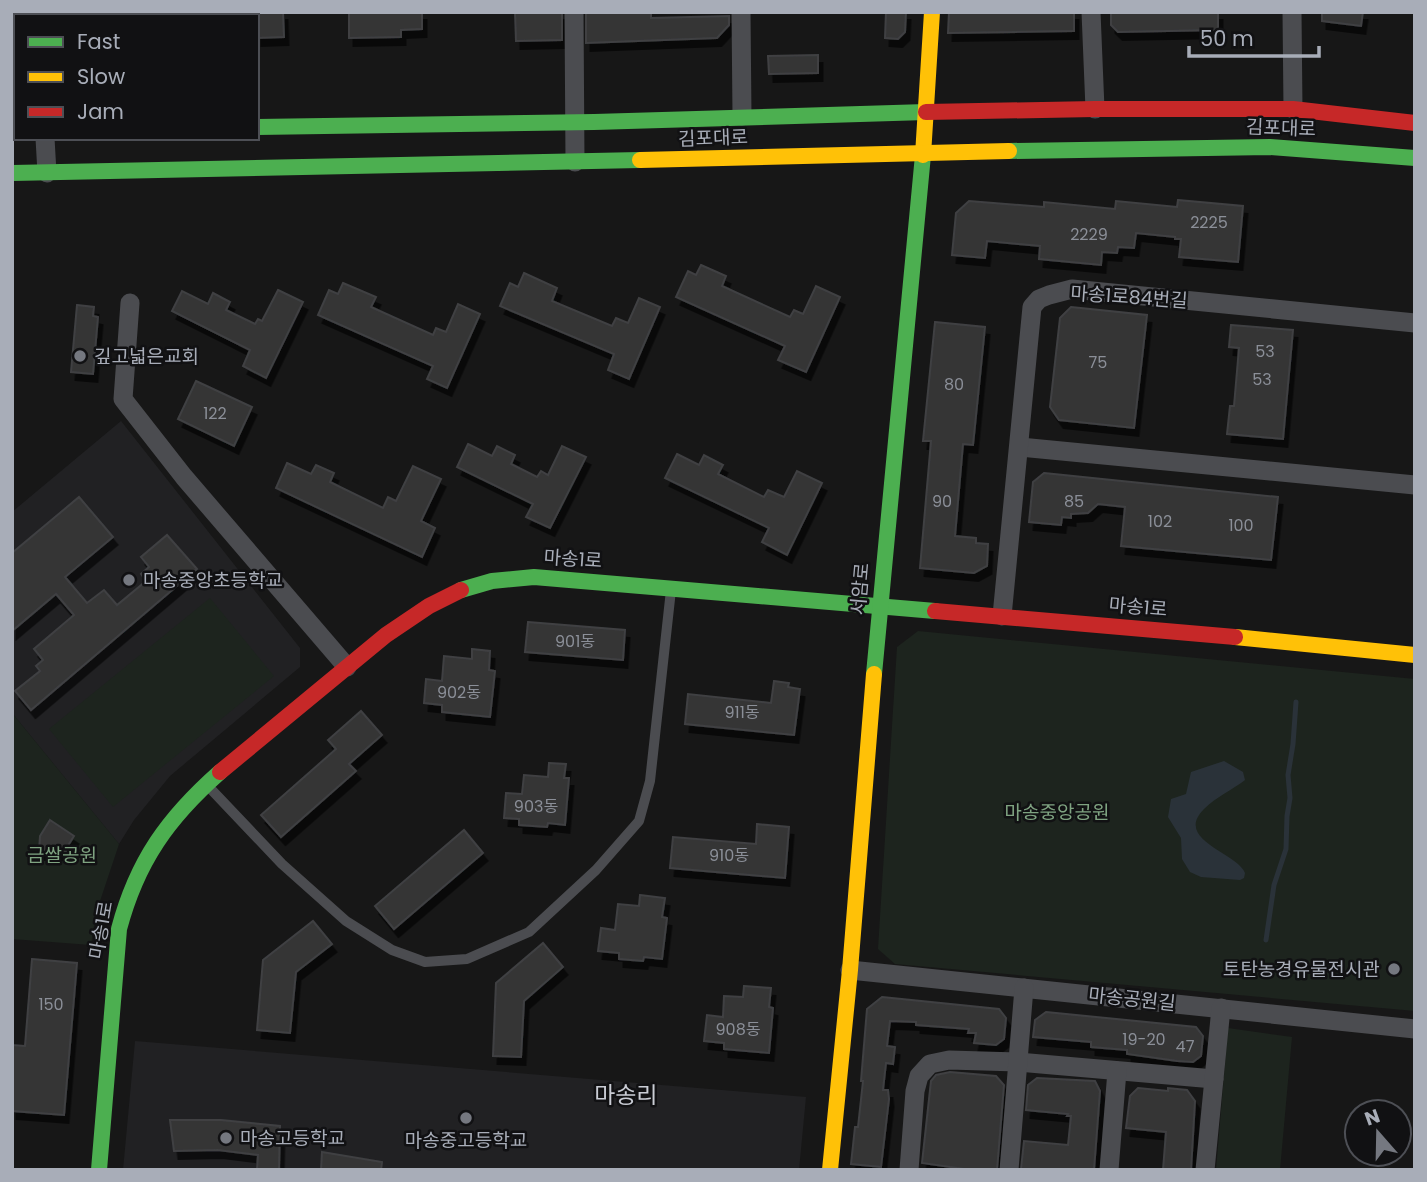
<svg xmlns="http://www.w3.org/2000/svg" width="1427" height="1182" font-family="Poppins,'Noto Sans KR',sans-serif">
  <defs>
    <filter id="shadow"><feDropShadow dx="4.5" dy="8" stdDeviation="0" flood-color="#0009"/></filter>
  </defs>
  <rect width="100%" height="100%" fill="#171717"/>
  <g fill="#212123">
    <path d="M121 421 300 648V667L170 776 134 820 119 844 12 713V512Z"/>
    <path d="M135 1041 806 1097 799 1170H123Z"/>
  </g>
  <g fill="#1d241e">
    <path d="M210 598 274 676 113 807 49 729Z"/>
    <path d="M918 631 1415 679V1011L895 964 878 949 897 647Z"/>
    <path d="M12 713 119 844 96 913 91 945 12 939Z"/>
    <path d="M1228 1028 1292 1037 1280 1170H1216Z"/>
  </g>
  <path fill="#2a3239" d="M1224 761 1243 772 1245 780C1232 790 1216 797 1204 809 1173 840 1238 853 1245 873L1244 878 1240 880 1201 877 1190 872 1182 859 1181 838 1168 817 1171 799 1186 794 1191 772Z"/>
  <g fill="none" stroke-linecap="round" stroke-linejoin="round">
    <path stroke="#2a3239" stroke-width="5" d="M1266 940 1274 885 1286 849 1287 816 1290 798 1288 775 1293 744 1296 702"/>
  </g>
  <g fill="#353536" stroke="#3f4043" stroke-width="2" filter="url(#shadow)">
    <path d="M257 12H283L284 37 257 38Z"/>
    <path d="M349 12H422V29L401 30V37L349 38Z"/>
    <path d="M515 12H562V40L516 41Z"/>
    <path d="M651 12V18L729 16V25L717 38 586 43V13Z"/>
    <path d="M886 12H906L905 32 898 39 885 38Z"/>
    <path d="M949 12H1074V31L948 33Z"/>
    <path d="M1111 12H1218V30L1118 32 1111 25Z"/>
    <path d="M1322 12H1363L1361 26 1322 21Z"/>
    <path d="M818 55V73L769 74 768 56Z"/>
    <path d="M1178 200 1243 206 1238 262 1179 257 1181 239H1175V237L1136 233 1134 248 1118 247 1117 253 1102 252 1101 265 1039 259 1040 246 987 241 985 258 952 255 956 213 969 201 1044 207V202L1115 209 1116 201 1177 207Z"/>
    <path d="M701 265 726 276 722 286 790 317 794 310 803 314 816 286 840 297 806 372 778 360 785 346 676 297 688 271 696 275Z"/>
    <path d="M524 273 557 288 552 301 612 326 616 318 628 323 639 298 660 307 629 379 608 370 614 354 500 306 510 283 518 287Z"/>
    <path d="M343 283 376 297 371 307 433 335 436 328 446 332 458 304 480 314 447 388 427 379 433 366 318 315 329 290 338 294Z"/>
    <path d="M278 290 303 302 266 378 243 366 250 350 172 311 182 291 208 304 213 293 230 302 226 310 255 324 258 319 262 321Z"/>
    <path d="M77 305 94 307 93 316 98 317 93 374 71 372Z"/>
    <path d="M1071 307 1147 315 1134 428 1059 420 1050 407 1060 318Z"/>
    <path d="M935 322 985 327 973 445 963 444 955 536 976 538V543L988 544 987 566 974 573 920 568 931 441H923Z"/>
    <path d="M1231 325 1293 330 1283 439 1227 434 1230 406H1234L1239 348 1229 347Z"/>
    <path d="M196 381 252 407 234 446 178 419Z"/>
    <path d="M468 444 492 456 497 446 515 455 511 464 537 477 541 471 548 475 562 446 586 457 550 528 526 517 533 504 457 467Z"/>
    <path d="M677 454 699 465 704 455 723 465 718 474 764 497 768 490 784 497 797 471 822 483 787 555 762 542 769 528 665 478Z"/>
    <path d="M287 463 311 474 316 465 334 473 330 482 383 508 388 497 396 501 413 466 441 479 421 521 435 528 422 557 276 488Z"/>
    <path d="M1044 473 1278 497 1271 560 1121 546 1125 507 1098 504 1088 513 1071 514V518L1062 517 1061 525 1029 522 1033 482Z"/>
    <path d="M79 497 113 537 65 577 87 603 104 590 117 605 146 581 141 574 149 567 141 557 167 535 197 569 31 710 15 691 40 671 36 666 43 660 34 649 74 615 56 594 12 631V553Z"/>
    <path d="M528 622 625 630 623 660 525 652Z"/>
    <path d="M472 649 490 651 489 670 495 671 490 717 442 712V705L424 703 426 679 442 681 444 656 472 659Z"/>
    <path d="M774 681 789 683 788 687 800 689 794 735 685 724 688 694 771 703Z"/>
    <path d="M361 711 382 735 349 764 356 771 281 837 261 815 336 749 328 740Z"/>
    <path d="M549 763 566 764 564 778H569L565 825 548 823 547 827 519 825V819L504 818 506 793 522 794 524 775 548 777Z"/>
    <path d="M50 820 74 836 69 844V852H39L40 836Z"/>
    <path d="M757 824 789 827 785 878 670 868 673 837 756 844Z"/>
    <path d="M464 830 483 853 394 929 375 906Z"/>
    <path d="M640 895 665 898 662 917 667 918 662 959 644 957 643 961 619 959V953L598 951 601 928 615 930 618 904 639 906Z"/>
    <path d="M313 921 332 944 296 972 290 1033 257 1030 263 960Z"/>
    <path d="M543 943 563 967 524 1001 521 1057 493 1056 496 983Z"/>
    <path d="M32 959 77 963 64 1115 12 1111V1045L25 1046Z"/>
    <path d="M744 986 771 988 769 1007 773 1008 769 1053 724 1049V1043L704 1041 707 1015 723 1017 724 996 743 997Z"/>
    <path d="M882 997 999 1009 1006 1018 1004 1039 996 1045 974 1043 976 1033H968L969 1029 916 1025V1022L890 1021 887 1046 895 1047 893 1064 886 1063 883 1090H888L889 1099 881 1167 851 1164 855 1127H858L863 1081H861L867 1009Z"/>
    <path d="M1046 1012 1196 1027 1203 1036 1201 1056 1193 1062 1177 1061 1127 1054V1050L1091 1047V1042L1033 1037 1035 1020Z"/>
    <path d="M950 1072 996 1076 1004 1085 997 1170H971L922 1163 931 1081 936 1075Z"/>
    <path d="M1037 1078 1095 1081 1100 1091 1094 1170 1021 1169 1024 1141 1068 1145 1071 1116H1067L1068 1114 1026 1110 1028 1085Z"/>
    <path d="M1138 1088 1168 1091V1088L1187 1090 1195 1101 1191 1170H1163L1166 1132 1126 1128 1130 1096Z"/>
    <path d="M170 1120H221L280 1126 279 1170H257L258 1155 218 1150 174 1151Z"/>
    <path d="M322 1152 382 1162 381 1170H321Z"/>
  </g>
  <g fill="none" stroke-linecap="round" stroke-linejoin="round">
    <g stroke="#4b4c50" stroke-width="10">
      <path d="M12 71 16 72"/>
      <path d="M207 785 282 864 346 921 392 950 425 962 467 959 529 932 596 870 639 821 650 781 671 590"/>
    </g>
    <g stroke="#4b4c50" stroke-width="19">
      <path d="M40 12V16"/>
      <path d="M574 12 575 162"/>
      <path d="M741 12 742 116"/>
      <path d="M1091 12 1095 109"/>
      <path d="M1292 12 1293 109"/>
      <path d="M45 138 47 173"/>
      <path d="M130 303 123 399 184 477 347 667"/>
      <path d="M1020 447 1415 485"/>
      <path d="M1002 616 1032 307 1039 299 1049 295 1072 289 1415 323"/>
      <path d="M850 970 1415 1029"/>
      <path d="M909 1170 915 1091 919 1076 930 1064 949 1060 1018 1062 1214 1079"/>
      <path d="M1009 1170 1024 988"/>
      <path d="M1109 1170 1117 1071"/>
      <path d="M1205 1170 1221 1008"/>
    </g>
    <g stroke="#4caf50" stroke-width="16">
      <path d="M257 127 594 122 926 112"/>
      <path d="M1009 151 1270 147 1415 158"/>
      <path d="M12 173 640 160"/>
      <path d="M461 590 492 581 534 577 935 611"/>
      <path d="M874 674 923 155"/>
      <path d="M99 1170 119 929C137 861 168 818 220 772"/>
    </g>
    <g stroke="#ffc107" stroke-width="16">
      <path d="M12 129H16"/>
      <path d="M923 155 932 12"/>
      <path d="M640 160 1009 151"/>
      <path d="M1235 637 1415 655"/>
      <path d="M830 1170 850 970 874 674"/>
    </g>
    <g stroke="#c62828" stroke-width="16">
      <path d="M926 112 1095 109H1293L1415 123"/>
      <path d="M935 611 1235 637"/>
      <path d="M220 772 386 635 429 606 461 590"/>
    </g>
  </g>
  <g fill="#757880" stroke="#111113" stroke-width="2.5">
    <circle cx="80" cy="356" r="7"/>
    <circle cx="129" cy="580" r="7"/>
    <circle cx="1394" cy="969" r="7"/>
    <circle cx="466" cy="1118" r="7"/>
    <circle cx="226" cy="1138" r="7"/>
  </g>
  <g text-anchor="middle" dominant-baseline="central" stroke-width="5" stroke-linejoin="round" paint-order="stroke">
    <g font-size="16" fill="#8b8f98">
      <text x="1209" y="222">2225</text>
      <text x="1089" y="234">2229</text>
      <text x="1265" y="351">53</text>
      <text x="1098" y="362">75</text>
      <text x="1262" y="379">53</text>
      <text x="954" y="384">80</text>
      <text x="215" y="413">122</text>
      <text x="942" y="501">90</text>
      <text x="1074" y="501">85</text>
      <text x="1160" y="521">102</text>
      <text x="1241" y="525">100</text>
      <text x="575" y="641">901동</text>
      <text x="459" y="692">902동</text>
      <text x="742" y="712">911동</text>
      <text x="536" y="806">903동</text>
      <text x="729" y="855">910동</text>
      <text x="51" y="1004">150</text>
      <text x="738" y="1029">908동</text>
      <text x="1144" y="1039">19-20</text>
      <text x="1185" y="1046">47</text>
    </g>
    <g font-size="19" fill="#a8adb8" stroke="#111113">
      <text transform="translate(1281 128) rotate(2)">김포대로</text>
      <text transform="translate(713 138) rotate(-2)">김포대로</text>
      <text transform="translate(1129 297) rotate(4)">마송1로84번길</text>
      <text transform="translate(573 559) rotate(4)">마송1로</text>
      <text transform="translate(860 589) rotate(-85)">서암로</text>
      <text transform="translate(1138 607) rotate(5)">마송1로</text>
      <text transform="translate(101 930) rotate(-80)">마송1로</text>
      <text transform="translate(1132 999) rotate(6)">마송공원길</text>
    </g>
    <g font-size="19" fill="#a8adb8" stroke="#111113" text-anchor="start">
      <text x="94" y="356">깊고넓은교회</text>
      <text x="143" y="580">마송중앙초등학교</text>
      <text x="1380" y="969" text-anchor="end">토탄농경유물전시관</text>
      <text x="240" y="1138">마송고등학교</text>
      <text x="466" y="1140" text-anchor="middle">마송중고등학교</text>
    </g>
    <g font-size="19" fill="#7fa381" stroke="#111113">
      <text x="1057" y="812">마송중앙공원</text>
      <text x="62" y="855">금쌀공원</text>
    </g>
    <g font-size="23" fill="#c9ccd4" stroke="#111113">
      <text x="626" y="1095">마송리</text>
    </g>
  </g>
  <rect width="1427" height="1182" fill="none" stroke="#a8adb8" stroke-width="28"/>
  <rect x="14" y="14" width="245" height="126" fill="#111113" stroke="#4d4f55" stroke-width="2"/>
  <rect x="28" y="37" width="35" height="10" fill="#4caf50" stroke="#4d4f55" stroke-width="2"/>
  <text x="77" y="49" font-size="21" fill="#a8adb8">Fast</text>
  <rect x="28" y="72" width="35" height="10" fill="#ffc107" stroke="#4d4f55" stroke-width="2"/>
  <text x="77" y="84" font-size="21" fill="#a8adb8">Slow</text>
  <rect x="28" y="107" width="35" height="10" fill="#c62828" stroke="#4d4f55" stroke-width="2"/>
  <text x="77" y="119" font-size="21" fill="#a8adb8">Jam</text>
  <g transform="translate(1378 1133) rotate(340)"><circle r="33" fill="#111113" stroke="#4d4f55" stroke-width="2"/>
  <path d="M0-5L12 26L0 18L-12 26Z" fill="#757880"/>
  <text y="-10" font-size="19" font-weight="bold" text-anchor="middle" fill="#a8adb8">N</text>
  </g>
  <path d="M1189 46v10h130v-10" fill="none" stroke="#a8adb8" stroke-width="3.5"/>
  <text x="1200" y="46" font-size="21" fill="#a8adb8" stroke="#111113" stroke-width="5" paint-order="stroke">50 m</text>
</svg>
